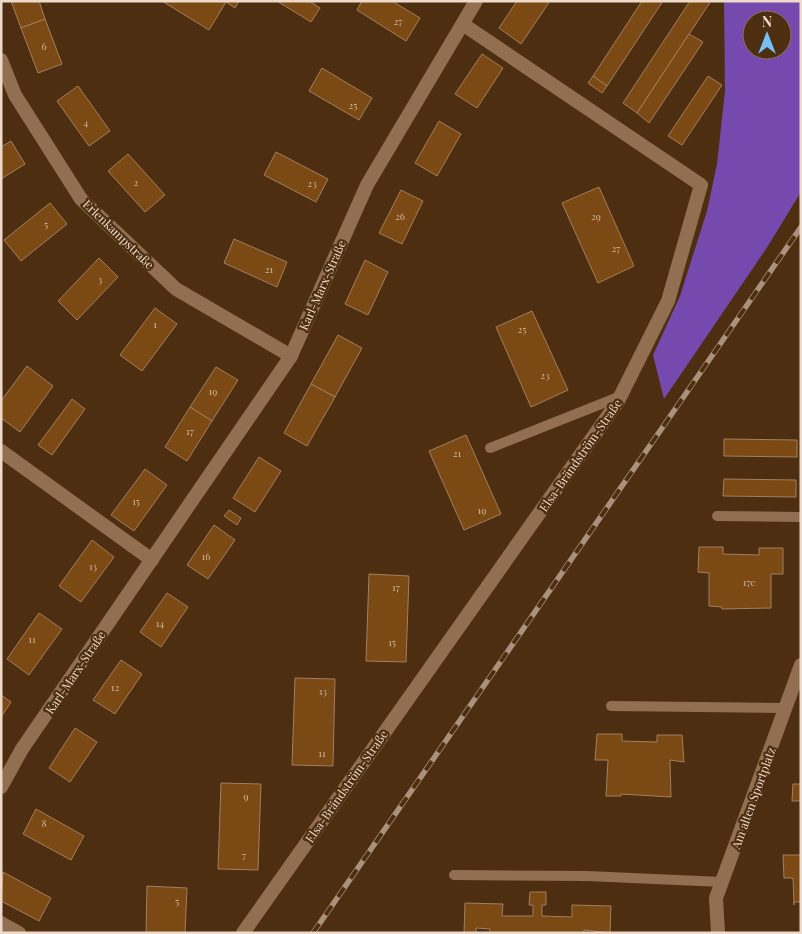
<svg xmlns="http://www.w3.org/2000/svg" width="802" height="934" font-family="'Playfair Display',serif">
  <rect width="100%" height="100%" fill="#4d2e10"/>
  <path fill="#7649ae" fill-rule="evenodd" d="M724 1H801V192L766 249 664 399 653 355 680 296 707 211 717 164 725 91ZM752 20H782V50H752Z"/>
  <g fill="#7b4913" stroke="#a37f60">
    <path d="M11 1H39L45 19 21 28Z"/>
    <path d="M162 1H239L235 8 226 2 209 30Z"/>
    <path d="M277 1H309L320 8 311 22Z"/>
    <path d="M362 1H392L420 18 406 41 357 10Z"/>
    <path d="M517 1H550L521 44 499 28Z"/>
    <path d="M642 1H663L607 86 593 76Z"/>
    <path d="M690 1H711L637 113 623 103Z"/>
    <path d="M45 19 62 64 38 73 21 28Z"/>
    <path d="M689 34 703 42 649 123 637 113Z"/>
    <path d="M482 54 503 68 477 108 455 94Z"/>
    <path d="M322 68 372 98 359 120 309 91Z"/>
    <path d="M593 76 607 86 602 93 588 83Z"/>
    <path d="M708 76 722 85 682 145 668 136Z"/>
    <path d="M78 86 110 131 89 146 57 101Z"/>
    <path d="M439 121 461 134 437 176 415 163Z"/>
    <path d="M11 141 25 164 1 179V147Z"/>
    <path d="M276 152 328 179 316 202 264 175Z"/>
    <path d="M128 154 165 195 145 212 108 171Z"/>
    <path d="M599 187 634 266 598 283 562 203Z"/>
    <path d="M401 190 423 201 402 244 379 233Z"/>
    <path d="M50 203 67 224 21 261 4 240Z"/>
    <path d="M234 239 287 262 277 287 224 263Z"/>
    <path d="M99 258 118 277 77 320 58 301Z"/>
    <path d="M365 260 388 272 368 315 345 304Z"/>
    <path d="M155 308 177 324 142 371 120 355Z"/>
    <path d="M532 311 568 390 531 407 496 327Z"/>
    <path d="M338 335 362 348 335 397 311 384Z"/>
    <path d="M27 366 53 386 20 432 1 418V401Z"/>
    <path d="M216 367 238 380 212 421 190 407Z"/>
    <path d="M311 384 335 397 307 446 284 433Z"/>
    <path d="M72 399 85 409 52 455 38 445Z"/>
    <path d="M190 407 212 421 187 461 165 447Z"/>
    <path d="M466 435 501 514 464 530 429 451Z"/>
    <path d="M724 439 797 440V457L724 456Z"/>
    <path d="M259 457 281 471 255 512 233 498Z"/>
    <path d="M145 469 167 485 134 531 111 515Z"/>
    <path d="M724 479 796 480V497L723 496Z"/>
    <path d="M229 510 241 518 237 525 224 516Z"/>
    <path d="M214 525 235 540 208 579 187 565Z"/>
    <path d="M92 540 114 557 81 602 59 586Z"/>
    <path d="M699 547H723V554L759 555V548H783V574H771V608L722 609V607L709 606V573L698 572Z"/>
    <path d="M369 574 409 576 406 662 366 661Z"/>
    <path d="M167 593 188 607 161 647 140 632Z"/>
    <path d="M39 613 62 629 29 675 7 659Z"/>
    <path d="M121 660 142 674 115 714 93 700Z"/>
    <path d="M295 678 335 679 333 766 292 765Z"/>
    <path d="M1 695 11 702 1 717Z"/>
    <path d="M75 728 97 742 70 782 49 768Z"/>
    <path d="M597 734H622V741L657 742V735H682L684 762 670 760 671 797 621 794V796H606L608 760H595Z"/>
    <path d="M221 783 261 784 258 870 218 869Z"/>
    <path d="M793 784H801V801H792Z"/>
    <path d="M36 809 84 836 71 860 23 834Z"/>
    <path d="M783 855H801V902H794V905L793 878H784Z"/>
    <path d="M3 872 51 898 39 921 1 901Z"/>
    <path d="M147 886 187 888 185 933H146Z"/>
    <path d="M530 892H546V905H542V916L572 917V905L611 906 610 933 584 930V933H490V929L476 928V933H464L465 903 503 904 502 916H533V905H529Z"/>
  </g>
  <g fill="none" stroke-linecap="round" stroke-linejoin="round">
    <g stroke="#926f50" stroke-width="10">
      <path d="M490 448 621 396"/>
      <path d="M717 516 801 517"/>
      <path d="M611 706 785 708"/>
      <path d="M454 875 587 876 722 882"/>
    </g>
    <g stroke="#926f50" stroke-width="14">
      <path d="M1 60 15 95 81 199 176 289 291 356"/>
      <path d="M1 451 152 560"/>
      <path d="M1 787 22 749 291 356 367 185 476 1"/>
      <path d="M1 923 19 933"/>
      <path d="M243 933 617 403 668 301 701 185 464 25"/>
      <path d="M718 933 716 898 801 665"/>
    </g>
    <g stroke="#a9917b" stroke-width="5.5">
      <path id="rail" d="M313 933 801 227"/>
    </g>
    <use href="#rail" stroke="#4d2e10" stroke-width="4" stroke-dasharray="11" stroke-linecap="butt"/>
  </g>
  <g text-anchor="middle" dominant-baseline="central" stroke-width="4.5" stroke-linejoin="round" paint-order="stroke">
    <g font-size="10" fill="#d1b69c">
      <text x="398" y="21">27</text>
      <text x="44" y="46">6</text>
      <text x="353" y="105">25</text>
      <text x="86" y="122">4</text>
      <text x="136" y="182">2</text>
      <text x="312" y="183">23</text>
      <text x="400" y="216">26</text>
      <text x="596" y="216">29</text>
      <text x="46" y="224">5</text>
      <text x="616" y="248">27</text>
      <text x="269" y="269">21</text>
      <text x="100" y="279">3</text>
      <text x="155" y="324">1</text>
      <text x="522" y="329">25</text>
      <text x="545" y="375">23</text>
      <text x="213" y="391">19</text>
      <text x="190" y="431">17</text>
      <text x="457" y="453">21</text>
      <text x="136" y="501">15</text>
      <text x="482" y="510">19</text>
      <text x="206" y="556">16</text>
      <text x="93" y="566">13</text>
      <text x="749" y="582">17c</text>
      <text x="396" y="587">17</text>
      <text x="160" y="623">14</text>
      <text x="32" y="639">11</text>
      <text x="392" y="642">15</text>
      <text x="115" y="687">12</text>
      <text x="323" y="691">13</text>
      <text x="322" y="753">11</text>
      <text x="246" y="796">9</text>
      <text x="44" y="823">8</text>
      <text x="244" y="855">7</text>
      <text x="177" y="901">5</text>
    </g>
    <g font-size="12" fill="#eedaca" stroke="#4d2e10">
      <text transform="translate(119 234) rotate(44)">Erlenkampstraße</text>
      <text transform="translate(322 285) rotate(-66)">Karl-Marx-Straße</text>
      <text transform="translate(580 455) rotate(-55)">Elsa-Brändström-Straße</text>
      <text transform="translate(75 672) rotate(-56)">Karl-Marx-Straße</text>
      <text transform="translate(346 786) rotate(-55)">Elsa-Brändström-Straße</text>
      <text transform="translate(753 798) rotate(-70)">Am alten Sportplatz</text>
    </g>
  </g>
  <rect width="802" height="934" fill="none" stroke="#eedaca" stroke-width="5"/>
  <g transform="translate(767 35)"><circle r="24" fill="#4d2e10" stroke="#8d735a"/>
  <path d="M0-4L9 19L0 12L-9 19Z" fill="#76c0f7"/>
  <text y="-8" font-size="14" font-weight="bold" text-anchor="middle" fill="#eedaca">N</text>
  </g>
</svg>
